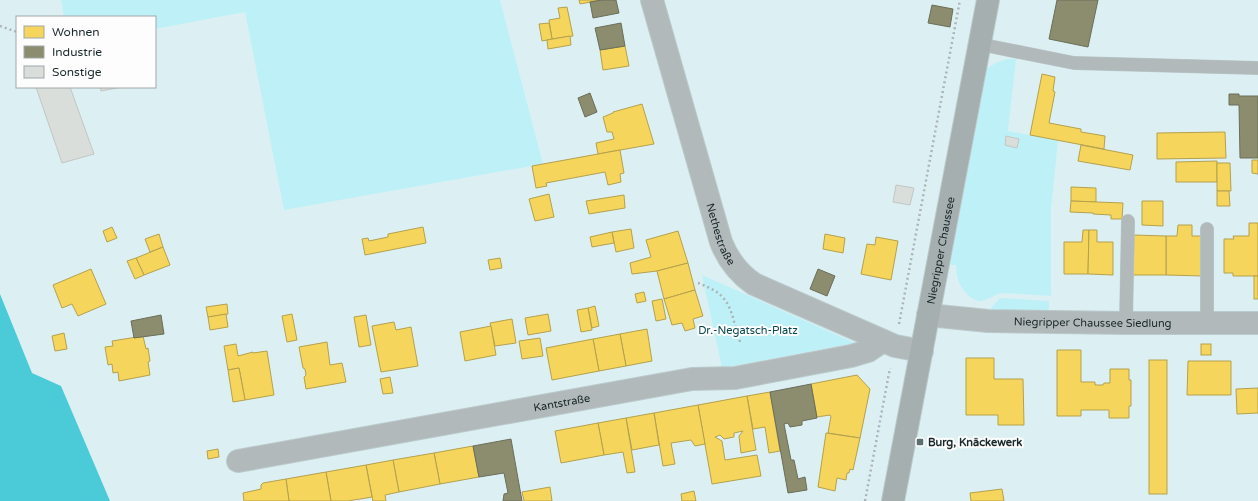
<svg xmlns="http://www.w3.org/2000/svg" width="1258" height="501" font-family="'Varela Round',sans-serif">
  <rect width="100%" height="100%" fill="#dcf0f3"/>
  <g fill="#bef1f7">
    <path d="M61 0H500L543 164 284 210 245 12 155 29V17H64Z"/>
    <path d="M1008 59H1016L1008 131 1058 141 1051 209V296L1003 293C995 294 990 299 982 301 977 302 974 299 970 297 960 288 956 279 956 265H950L987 68 998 62Z"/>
    <path d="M702 275 855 343 722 368Z"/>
    <path d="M1000 298 1049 301V309L1047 311 989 310Z"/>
  </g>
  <path fill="#4bcbd7" d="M0 294 32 373 61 386 110 501H0Z"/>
  <g fill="#f6d55c" stroke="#b4a14d">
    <path d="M579 0H602L580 4Z"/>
    <path d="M567 7 573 36 552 39 549 20 560 18 558 8Z"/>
    <path d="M549 23 552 39 542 41 539 24Z"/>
    <path d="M570 36 571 45 548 49 547 40Z"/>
    <path d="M625 46 629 66 603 70 600 50Z"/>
    <path d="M1042 74 1055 77 1053 91 1055 92 1049 123 1081 129V132L1105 136 1104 149 1030 135Z"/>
    <path d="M642 104 654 144 598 154 596 143 614 139 612 132H607L603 117 613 113V112Z"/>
    <path d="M1225 132 1226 158 1157 159V133Z"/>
    <path d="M1081 145 1133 155 1130 170 1078 161Z"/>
    <path d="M620 150 624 173 620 174 621 182 608 185 605 172 546 183 547 186 536 188 532 166Z"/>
    <path d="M1252 160H1258V174L1252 173Z"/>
    <path d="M1217 161V182H1176V162Z"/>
    <path d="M1217 163H1230L1231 191H1217Z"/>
    <path d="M1071 187 1096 188V202L1071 201Z"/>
    <path d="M1217 191H1229L1230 206H1217Z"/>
    <path d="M549 194 554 217 535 221 529 199Z"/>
    <path d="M624 195 625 208 589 214 586 201Z"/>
    <path d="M1071 201 1123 203 1122 219H1111V215L1093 214V213L1070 212Z"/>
    <path d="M1142 201H1163V226L1142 225Z"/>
    <path d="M1249 223H1258V276H1233V273H1224V239H1234L1233 236H1249Z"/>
    <path d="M1178 225H1192V236H1203V276L1166 275V236H1177Z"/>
    <path d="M112 227 117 238 107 242 103 231Z"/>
    <path d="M423 227 426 243 365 255 362 239 368 238 369 241 388 237V234Z"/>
    <path d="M631 229 634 248 616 252 612 232Z"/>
    <path d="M1083 230H1089L1088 274H1064V242H1082Z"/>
    <path d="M1089 230H1097V242H1113V275L1088 274Z"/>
    <path d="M678 231 688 263 657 271 632 274 630 263 651 257 646 240Z"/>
    <path d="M612 232 614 243 592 247 590 237Z"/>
    <path d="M159 234 163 247 150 252 145 239Z"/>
    <path d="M825 234 845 238 843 253 823 249Z"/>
    <path d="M1134 235 1166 236V275H1133Z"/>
    <path d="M876 237 898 241 891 280 861 274 867 244 875 245Z"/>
    <path d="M163 247 170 265 144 275 136 258Z"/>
    <path d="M136 258 144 275 135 279 127 261Z"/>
    <path d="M500 258 502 268 490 270 488 260Z"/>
    <path d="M688 263 695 290 664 299 657 271Z"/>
    <path d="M91 269 106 304 78 316 72 304 62 308 53 285Z"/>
    <rect x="1254" y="276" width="4" height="23"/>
    <path d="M695 290 703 316 693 319 695 328 685 331 682 323 672 325 664 299Z"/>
    <path d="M644 292 646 301 637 303 635 294Z"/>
    <path d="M662 299 666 319 656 321 652 301Z"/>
    <path d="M227 304 228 314 208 317 206 307Z"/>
    <path d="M595 306 599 326 592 328 588 308Z"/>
    <path d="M588 308 592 330 581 332 577 310Z"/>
    <path d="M226 314 228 327 210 330 208 317Z"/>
    <path d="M292 314 297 340 287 342 282 316Z"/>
    <path d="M548 314 551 331 528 335 525 318Z"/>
    <path d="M366 315 371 345 359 347 354 317Z"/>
    <path d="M512 319 516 343 495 346 490 323Z"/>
    <path d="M394 322 396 330 411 327 418 366 381 372 372 326Z"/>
    <path d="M491 326 496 355 465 361 460 332Z"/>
    <path d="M647 329 652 361 626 366 620 334Z"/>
    <path d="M64 333 67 349 55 351 52 336Z"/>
    <path d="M620 334 626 366 599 371 593 339Z"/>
    <path d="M143 336 146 349 148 348 150 361 148 362 150 375 119 381 118 372 113 373 112 364 108 365 105 347 113 346 112 341Z"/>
    <path d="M540 338 543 356 522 359 519 341Z"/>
    <path d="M593 339 599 371 552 380 546 348Z"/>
    <path d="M327 342 330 365 342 363 346 382 306 389 304 377 306 375 305 369 303 368 299 347Z"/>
    <path d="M236 344 238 356 253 352V353L267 351 274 395 245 400 239 368 228 370 224 346Z"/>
    <rect x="1201" y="344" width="10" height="11"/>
    <path d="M1057 350H1081V382H1095V385H1103L1104 383H1110V369H1129V380H1131V406H1129V418H1109V410H1081V416H1057Z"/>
    <path d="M966 358H994V379H1023L1024 425H998V415H966Z"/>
    <rect x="1149" y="360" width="18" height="134"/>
    <path d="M1188 361H1231V395H1187Z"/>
    <path d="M239 368 245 400 233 402 228 370Z"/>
    <path d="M857 375 870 389 860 438 828 433 831 416 830 415 817 417 811 384Z"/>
    <path d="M390 377 393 393 383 394 380 379Z"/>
    <path d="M1258 388V413L1237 414 1236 389Z"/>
    <path d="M770 392 780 451 769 453 765 427 753 429 747 396Z"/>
    <path d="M747 396 756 450 741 453 739 436 743 431 734 433V437L724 439 720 435 715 437 722 441 725 460 757 455 761 476 712 484 698 405Z"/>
    <path d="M698 405 705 444 695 446 691 440 671 443 675 464 663 466 654 413Z"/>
    <path d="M654 413 659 445 632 450 626 418Z"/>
    <path d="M626 418 635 472 627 473 623 452 604 455 598 423Z"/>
    <path d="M598 423 604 455 561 463 555 431Z"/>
    <path d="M826 433 860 438 853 470 850 469 849 473H847L846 480 837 478 835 491 818 487Z"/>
    <path d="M473 446 479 477 440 484 434 453Z"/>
    <path d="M218 449 219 457 208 459 207 451Z"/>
    <path d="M434 453 440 484 399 492 393 460Z"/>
    <path d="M393 460 399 492 385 495 386 501H373L366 465Z"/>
    <path d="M366 465 372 497 348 501H331L326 472Z"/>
    <path d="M326 472 331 501H289L286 479Z"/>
    <path d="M286 479 289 501H244L243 493 261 489V485L263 483Z"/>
    <path d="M550 487 552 501H524L522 492Z"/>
    <path d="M1002 489 1004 501H971L970 493Z"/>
    <path d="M694 491 696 501H682L681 494Z"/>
  </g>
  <g fill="#8c8c6e" stroke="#6a6e5a">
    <path d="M602 0H616L619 13 593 18 590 2Z"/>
    <path d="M1057 0H1098L1088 47 1049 39Z"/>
    <path d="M932 5 953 9 950 27 928 23Z"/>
    <path d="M621 23 625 46 600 50 595 28Z"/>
    <path d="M590 93 597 112 585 117 578 98Z"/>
    <path d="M1229 94H1239V96H1258V158H1240L1239 105H1229Z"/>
    <path d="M818 269 835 276 827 296 810 289Z"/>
    <path d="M161 315 164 334 134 338 131 321Z"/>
    <path d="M811 384 817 418 802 421V425L790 427 788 423 784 424 791 460H794L798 479 805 477 807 490 788 493 770 392Z"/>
    <path d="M511 439 522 501H503L504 494 508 493 504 473 479 477 473 446Z"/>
  </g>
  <g fill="#d9dedb" stroke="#c2c6c4">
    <path d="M36 87H70L94 154 62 163Z"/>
    <path d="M100 87H122L101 91Z"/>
    <path d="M1006 136 1019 139 1017 148 1005 145Z"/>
    <path d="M896 185 914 188 910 205 893 202Z"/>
  </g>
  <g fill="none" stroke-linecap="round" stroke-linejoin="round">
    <g stroke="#bbcacd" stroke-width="14">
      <g id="lane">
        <path d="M979 44 1074 63 1258 68"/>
        <path d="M1126 323 1128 221"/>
        <path d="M1207 323V229"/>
      </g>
    </g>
    <g stroke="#bbcacd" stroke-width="24">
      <g id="street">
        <path id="s1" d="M652 0 721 242C728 260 738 273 754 284L895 346 922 351"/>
        <path id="s2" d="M928 315 988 321 1126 323H1258"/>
        <path id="s3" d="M238 461 692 379 735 378 851 356 868 351 883 341"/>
      </g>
    </g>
    <g stroke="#bbcacd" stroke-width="24">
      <g id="secondary">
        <path id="s4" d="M893 501 988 0"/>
      </g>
    </g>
    <g stroke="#acb4b6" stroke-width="2.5" stroke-dasharray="2 3" stroke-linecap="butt">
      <path d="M0 26 17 32"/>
      <path d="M698 283C704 285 710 288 715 291 734 302 733 326 741 344"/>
      <path d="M899 324 960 0"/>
      <path d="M865 501 890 368"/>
    </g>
    <use href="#lane" stroke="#b2b9ba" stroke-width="13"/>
    <use href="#street" stroke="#b2b9ba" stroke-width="22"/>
    <use href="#secondary" stroke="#a6afb0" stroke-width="22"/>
  </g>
  <rect fill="#5d6e70" stroke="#fdfdfd" stroke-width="1.5" x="916" y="438" width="8" height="8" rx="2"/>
  <g text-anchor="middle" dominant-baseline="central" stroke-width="4" stroke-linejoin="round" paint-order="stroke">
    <g font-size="11" fill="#19282a" stroke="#fdfdfd">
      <text stroke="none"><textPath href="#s1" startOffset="244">Nethestraße</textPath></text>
      <text stroke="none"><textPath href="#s4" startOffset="255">Niegripper Chaussee</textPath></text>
      <text stroke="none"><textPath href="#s2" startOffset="165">Niegripper Chaussee Siedlung</textPath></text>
      <text stroke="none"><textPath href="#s3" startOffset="329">Kantstraße</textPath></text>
    </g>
    <g font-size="11" fill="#074950" stroke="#fdfdfd">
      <text x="748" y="330">Dr.-Negatsch-Platz</text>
    </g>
    <g font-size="11" font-weight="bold" fill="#19282a" stroke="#fdfdfd" text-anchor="start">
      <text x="928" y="442">Burg, Knäckewerk</text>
    </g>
  </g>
  <rect x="16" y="16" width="140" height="72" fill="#fdfdfd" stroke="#a2a8a9"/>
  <rect x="24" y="26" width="20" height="12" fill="#f6d55c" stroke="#a2a8a9"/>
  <text x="52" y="36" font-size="12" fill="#19282a">Wohnen</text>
  <rect x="24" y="46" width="20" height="12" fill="#8c8c6e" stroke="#a2a8a9"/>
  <text x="52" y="56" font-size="12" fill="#19282a">Industrie</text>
  <rect x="24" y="66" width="20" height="12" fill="#d9dedb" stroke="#a2a8a9"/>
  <text x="52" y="76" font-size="12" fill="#19282a">Sonstige</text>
</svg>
